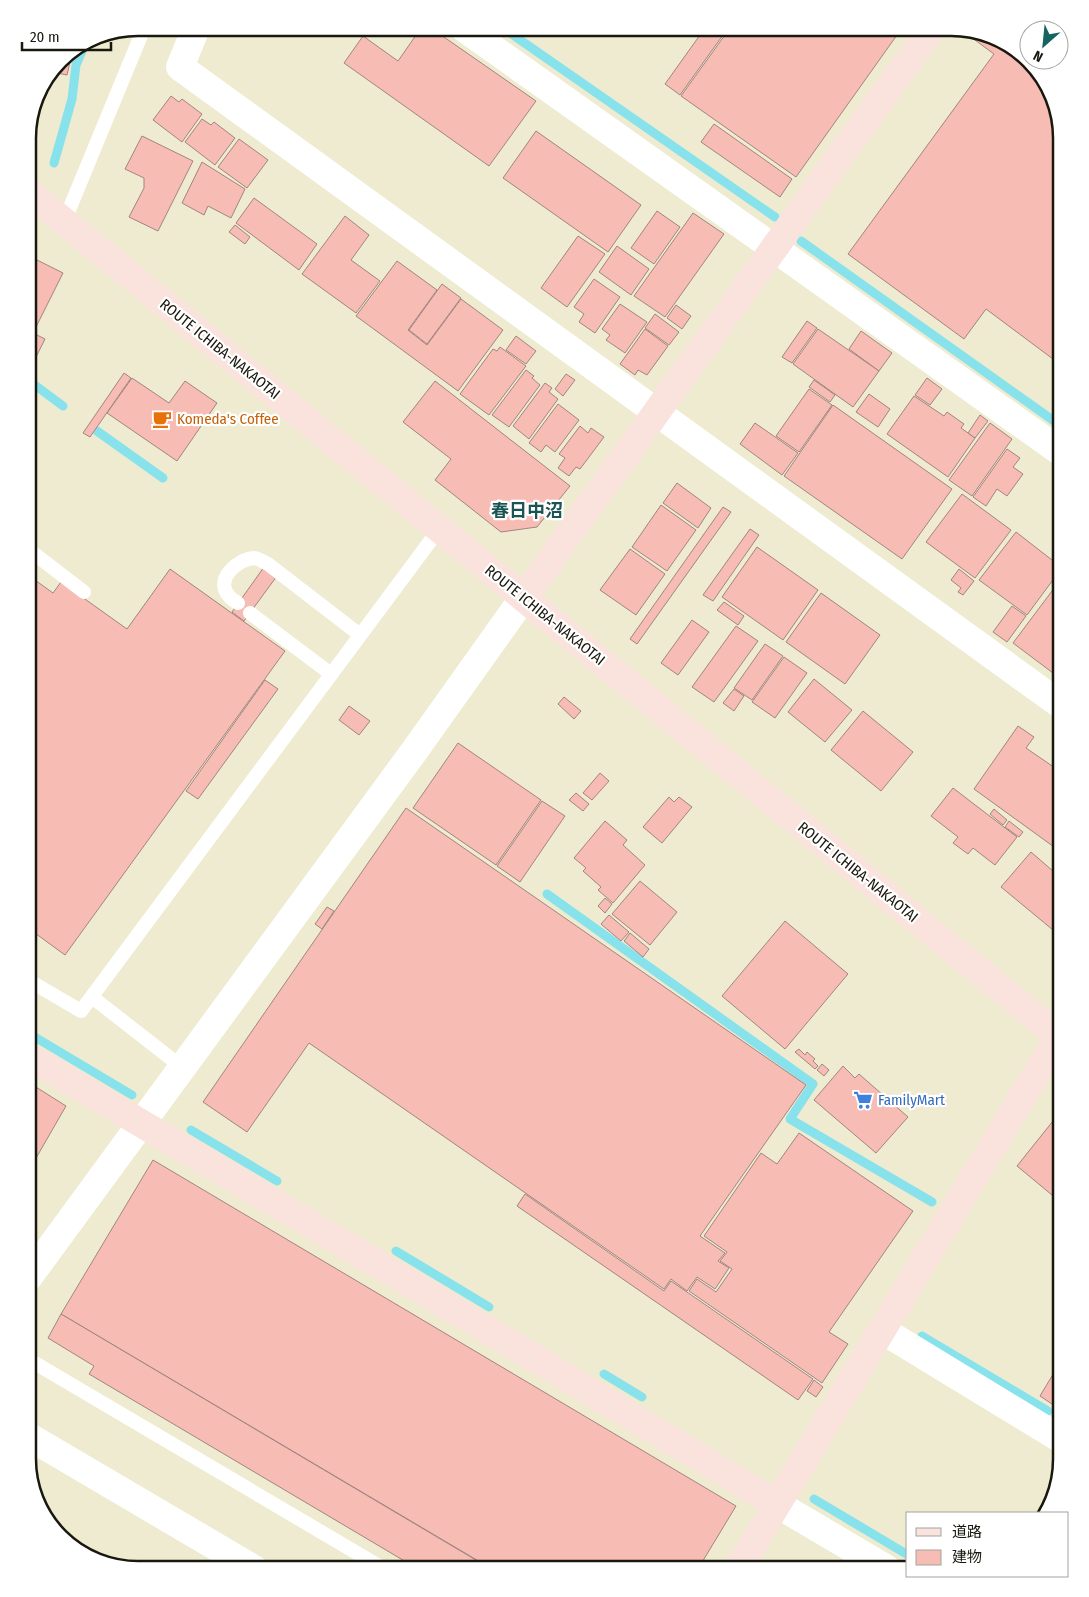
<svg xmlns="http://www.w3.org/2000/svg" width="1089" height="1597" font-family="'Fira Sans Condensed','Noto Sans JP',sans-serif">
  <rect width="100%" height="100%" fill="#efebd0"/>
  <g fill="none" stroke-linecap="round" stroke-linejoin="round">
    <g stroke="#88e2eb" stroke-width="9">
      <path d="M503 28 775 217"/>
      <path d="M54 163 72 99 76 65 86 42"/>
      <path d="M801 241 1061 426"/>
      <path d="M28 380 63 406"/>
      <path d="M97 431 163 478"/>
      <path d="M547 894 813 1084 790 1119 932 1202"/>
      <path d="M28 1033 132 1095"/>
      <path d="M191 1130 277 1181"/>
      <path d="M396 1251 489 1307"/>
      <path d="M922 1336 1048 1411"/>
      <path d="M604 1374 642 1397"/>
      <path d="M814 1499 908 1555"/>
    </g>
  </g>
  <g fill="#f7bcb4" stroke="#a18581">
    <path d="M421 28H431L536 101 489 166 344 63 363 36 398 61Z"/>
    <path d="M705 28H728L680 95 665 84Z"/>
    <path d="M730 28H902L796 177 681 96Z"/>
    <path d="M965 30 1012 46 1047 83 1062 138 1061 365 986 309 964 339 848 254 994 54 964 32Z"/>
    <path d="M75 50 70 62 60 59Z"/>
    <path d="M60 60 70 62 67 75 52 72Z"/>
    <path d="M171 96 179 102 182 99 202 114 182 142 153 120Z"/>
    <path d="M202 119 211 125 214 122 235 138 215 165 185 142Z"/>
    <path d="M714 124 792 179 780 197 701 142Z"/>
    <path d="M536 131 641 205 608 252 503 178Z"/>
    <path d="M142 136 193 161 158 231 129 217 144 188V178L125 169Z"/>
    <path d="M239 139 268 160 247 188 218 167Z"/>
    <path d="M202 162 245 189 231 218 208 206 204 215 182 203Z"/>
    <path d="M254 198 317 244 299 270 236 223Z"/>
    <path d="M657 211 680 227 654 264 631 248Z"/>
    <path d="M693 213 724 234 665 317 634 296Z"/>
    <path d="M345 216 369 235 351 260 380 281 356 313 302 274Z"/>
    <path d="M235 225 250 237 245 244 229 232Z"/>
    <path d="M578 236 605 254 567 307 541 288Z"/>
    <path d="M617 246 649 269 631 295 599 272Z"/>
    <path d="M31 257 63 273 33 333 45 339 30 369 28 367V264Z"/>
    <path d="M397 261 437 290 408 330 427 345 461 299 503 330 458 391 356 316Z"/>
    <path d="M594 279 620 297 595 333 579 322 584 314 574 307Z"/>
    <path d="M442 284 461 298 427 344 409 330Z"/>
    <path d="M620 304 647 322 625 353 606 340 610 335 602 329Z"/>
    <path d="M676 305 691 316 682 329 667 318Z"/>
    <path d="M655 314 679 332 669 345 645 328Z"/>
    <path d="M807 321 817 328 792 363 782 357Z"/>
    <path d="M645 329 668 346 647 375 638 370 635 375 620 364Z"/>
    <path d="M818 329 879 371 853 407 793 364Z"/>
    <path d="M861 331 892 353 879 371 849 349Z"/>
    <path d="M516 336 536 351 526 364 506 350Z"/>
    <path d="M500 347 526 366 489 415 460 394 493 349 497 351Z"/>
    <path d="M526 370 534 376 532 378 540 385 509 427 492 415Z"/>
    <path d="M124 373 131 378 90 437 83 433Z"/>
    <path d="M566 374 575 380 563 396 555 389Z"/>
    <path d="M132 378 169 403 185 381 217 403 177 461 107 413Z"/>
    <path d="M927 378 942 389 930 405 915 395Z"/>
    <path d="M814 380 835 395 830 402 809 387Z"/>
    <path d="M435 381 570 486 537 527 501 532 435 480 451 459 403 422Z"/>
    <path d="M545 383 552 388 549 392 558 399 529 439 513 426Z"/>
    <path d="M809 389 832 405 799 452 776 436Z"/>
    <path d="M869 394 890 409 878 427 856 412Z"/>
    <path d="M914 396 944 416 947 412 964 424 961 428 975 438 948 477 887 434Z"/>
    <path d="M558 404 579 420 555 452 546 445 541 452 529 443Z"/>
    <path d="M833 405 952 489 902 559 784 476Z"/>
    <path d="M980 415 988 421 975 438 968 433Z"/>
    <path d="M755 423 798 453 782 475 740 444Z"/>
    <path d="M990 423 1012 439 972 496 949 480Z"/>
    <path d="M580 426 588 433 591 428 604 437 580 469 576 467 569 476 558 468 565 458 559 454Z"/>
    <path d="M1007 449 1020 458 1013 467 1023 474 1007 496 997 489 986 506 973 497Z"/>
    <path d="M677 483 711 508 698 528 663 503Z"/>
    <path d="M962 494 1011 530 975 578 926 542Z"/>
    <path d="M661 505 696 530 667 571 632 547Z"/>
    <path d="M723 507 731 512 637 644 630 639Z"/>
    <path d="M750 529 759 535 713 601 703 595Z"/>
    <path d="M1016 532 1061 567V569L1027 615 979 580Z"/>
    <path d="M757 547 818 590 783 640 722 597Z"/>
    <path d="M630 549 665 574 636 615 600 590Z"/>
    <path d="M264 567 277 576 244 621 232 612Z"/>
    <path d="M170 569 285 651 65 955 28 928V575L53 593 61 582 127 629Z"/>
    <path d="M959 569 974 581 963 595 958 592 961 588 951 580Z"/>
    <path d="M1061 579V679L1013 643Z"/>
    <path d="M821 593 880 635 845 684 786 642Z"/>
    <path d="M724 602 744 616 738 625 717 610Z"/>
    <path d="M1012 606 1026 616 1007 642 993 632Z"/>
    <path d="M692 620 709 632 678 675 661 663Z"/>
    <path d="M736 626 758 641 714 702 692 687Z"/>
    <path d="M765 644 783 656 752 700 734 688Z"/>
    <path d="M784 657 807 673 775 718 752 702Z"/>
    <path d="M814 679 852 710 825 742 788 712Z"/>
    <path d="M265 680 278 689 198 799 186 791Z"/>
    <path d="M734 689 744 696 734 711 723 703Z"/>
    <path d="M564 697 581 711 574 719 558 704Z"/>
    <path d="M349 706 370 721 359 735 339 720Z"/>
    <path d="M863 711 913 752 881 791 831 750Z"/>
    <path d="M1018 726 1034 737 1026 748 1061 772V852L974 789Z"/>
    <path d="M458 743 541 800 496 865 413 808Z"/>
    <path d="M600 773 609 781 592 800 583 793Z"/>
    <path d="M953 788 1017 837 995 865 973 848 968 854 953 843 958 837 931 816Z"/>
    <path d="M576 793 589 804 583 811 569 800Z"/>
    <path d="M669 797 674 802 679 797 692 807 662 843 643 827Z"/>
    <path d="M542 801 565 816 520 882 497 866Z"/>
    <path d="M406 808 806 1085 700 1236 725 1253 718 1261 729 1268 715 1289 697 1277 687 1291 671 1279 664 1289 309 1043 247 1132 203 1102Z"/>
    <path d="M994 809 1007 820 1003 825 990 814Z"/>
    <path d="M605 821 627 840 623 845 645 865 613 903 598 890 601 887 583 871 586 868 574 858Z"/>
    <path d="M1009 821 1023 832 1019 837 1005 827Z"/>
    <path d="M1031 852 1061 878V920L1053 930 1001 887Z"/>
    <path d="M640 881 677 912 650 945 612 914Z"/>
    <path d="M605 898 612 904 605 913 598 906Z"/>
    <path d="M327 907 334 911 322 929 315 924Z"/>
    <path d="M609 915 629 932 621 941 601 924Z"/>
    <path d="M785 921 848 974 785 1049 722 996Z"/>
    <path d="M630 933 649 949 643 957 624 941Z"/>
    <path d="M799 1049 805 1055 807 1052 815 1059 813 1061 818 1066 815 1069 795 1052Z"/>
    <path d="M822 1064 829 1070 824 1076 817 1070Z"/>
    <path d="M843 1066 855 1078 859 1074 908 1117 876 1153 814 1100Z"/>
    <path d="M28 1082 66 1106 28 1172Z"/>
    <path d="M1061 1119V1184L1052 1195 1017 1166 1053 1121Z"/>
    <path d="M799 1133 913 1211 829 1332 848 1344 822 1383 689 1291 697 1279 716 1292 732 1269 720 1261 727 1252 704 1236 761 1153 777 1164Z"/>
    <path d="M153 1160 736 1506 698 1569H492L61 1314Z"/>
    <path d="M525 1194 664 1291 671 1281 813 1379 798 1400 517 1206Z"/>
    <path d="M61 1314 491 1569H418L89 1374 94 1366 48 1338Z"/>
    <path d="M1061 1361V1410L1040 1396Z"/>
    <path d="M814 1380 823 1387 816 1397 807 1391Z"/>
  </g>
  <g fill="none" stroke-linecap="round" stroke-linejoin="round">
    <g stroke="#fff" stroke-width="14">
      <path d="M64 222 144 28"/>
      <path d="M28 549 84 592"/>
      <path d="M238 603C235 601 231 599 229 596 214 580 237 559 254 558 258 558 264 562 268 564L360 635"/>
      <path d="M250 613 331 674"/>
      <path d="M28 980 81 1011 440 528"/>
      <path d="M92 997 183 1068"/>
      <path d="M28 1359 384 1569"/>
    </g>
    <g stroke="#fff" stroke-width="28">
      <path d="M196 28 180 67 1061 705"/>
      <path d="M464 28 1061 452"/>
      <path d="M28 1278 415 750 524 597"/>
      <path d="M882 1330 1061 1439"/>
      <path d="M28 1436 254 1569"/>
      <path d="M777 1504 887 1569"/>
    </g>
    <g stroke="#fae2dd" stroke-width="28">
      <path d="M28 192 1061 1038"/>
      <path d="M524 597 932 28"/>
      <path d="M28 1056 413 1285 777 1504"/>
      <path d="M738 1569 1059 1036"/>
    </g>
  </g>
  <defs>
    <g id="cafe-bare" transform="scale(1.5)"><path d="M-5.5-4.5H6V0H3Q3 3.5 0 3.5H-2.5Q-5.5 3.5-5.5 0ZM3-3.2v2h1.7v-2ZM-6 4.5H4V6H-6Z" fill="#e8710a" stroke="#fff" stroke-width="2.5" paint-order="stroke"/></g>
    <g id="supermarket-bare" transform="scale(1.5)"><path d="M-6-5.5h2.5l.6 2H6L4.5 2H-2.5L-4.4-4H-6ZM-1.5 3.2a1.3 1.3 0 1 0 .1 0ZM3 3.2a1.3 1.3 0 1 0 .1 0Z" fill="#3f7fe0" stroke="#fff" stroke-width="2.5" paint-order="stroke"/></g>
  </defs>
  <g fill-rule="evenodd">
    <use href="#cafe-bare" x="162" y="419"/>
    <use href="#supermarket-bare" x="863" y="1100"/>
  </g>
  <g text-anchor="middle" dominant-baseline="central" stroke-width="4.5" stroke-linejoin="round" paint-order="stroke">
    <g font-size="15" fill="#19180e" stroke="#fff">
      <text transform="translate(220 349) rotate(39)">ROUTE ICHIBA-NAKAOTAI</text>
      <text transform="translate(545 615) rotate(39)">ROUTE ICHIBA-NAKAOTAI</text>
      <text transform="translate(858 872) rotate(39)">ROUTE ICHIBA-NAKAOTAI</text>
    </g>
    <g font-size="15" fill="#c56008" stroke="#fff" text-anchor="start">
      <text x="177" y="419">Komeda's Coffee</text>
    </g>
    <g font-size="15" fill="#366cbe" stroke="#fff" text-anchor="start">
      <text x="878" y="1100">FamilyMart</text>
    </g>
    <g font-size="18" font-weight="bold" fill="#195553" stroke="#fff">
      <text x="527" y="511">春日中沼</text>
    </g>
  </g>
  <path d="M0 0H1089V1597H0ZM138 36H951A102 102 0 0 1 1053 138V1459A102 102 0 0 1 951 1561H138A102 102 0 0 1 36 1459V138A102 102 0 0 1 138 36Z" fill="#fff" fill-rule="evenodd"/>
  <path fill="none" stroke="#19180e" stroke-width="2.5" d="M138 36H951A102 102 0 0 1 1053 138V1459A102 102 0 0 1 951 1561H138A102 102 0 0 1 36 1459V138A102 102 0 0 1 138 36Z"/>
  <rect x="906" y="1512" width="162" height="65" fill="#ffffff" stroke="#a3a39f"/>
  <rect x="916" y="1528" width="25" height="8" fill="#fae2dd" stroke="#a3a39f"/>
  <text x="952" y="1537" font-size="15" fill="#19180e">道路</text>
  <rect x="916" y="1550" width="25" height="15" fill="#f7bcb4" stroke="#a3a39f"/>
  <text x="952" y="1562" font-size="15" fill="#19180e">建物</text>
  <g transform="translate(1044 45) rotate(207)"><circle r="24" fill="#ffffff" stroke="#a3a39f"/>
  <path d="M0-4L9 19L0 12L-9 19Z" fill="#156462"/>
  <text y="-8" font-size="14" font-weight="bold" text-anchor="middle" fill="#19180e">N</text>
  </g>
  <path d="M22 42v8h89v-8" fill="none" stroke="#19180e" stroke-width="2.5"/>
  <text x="30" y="42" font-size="15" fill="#19180e" stroke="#ffffff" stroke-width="4" paint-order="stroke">20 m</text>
</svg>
